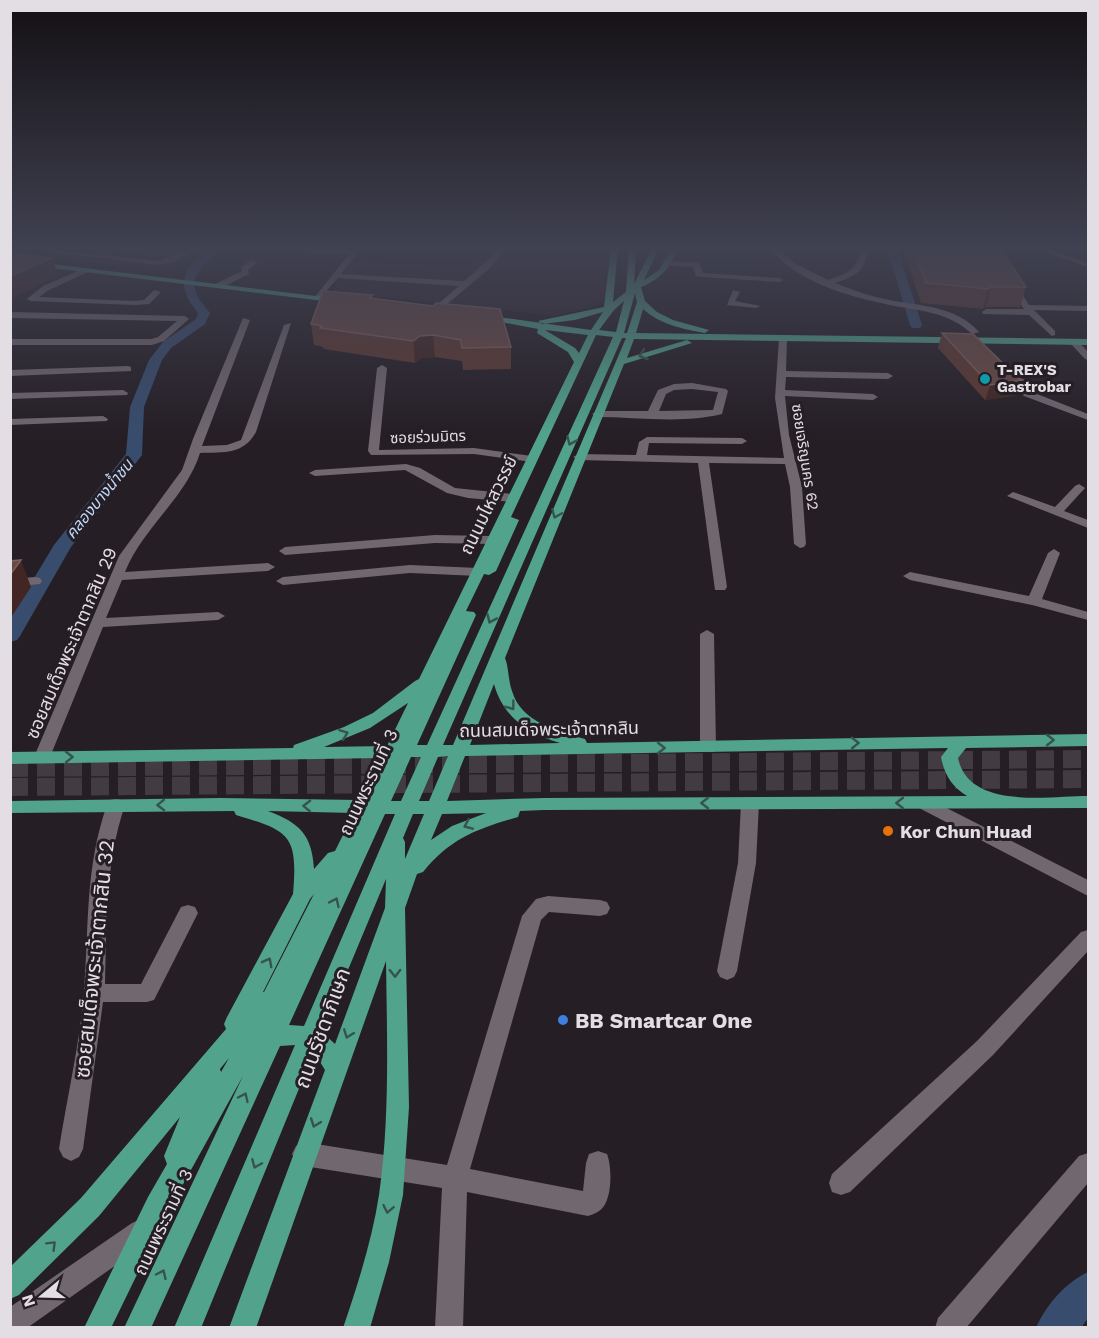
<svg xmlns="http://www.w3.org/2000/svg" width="1099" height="1338" font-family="'Work Sans','Noto Sans Thai',sans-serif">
  <rect width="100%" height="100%" fill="#251e25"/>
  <g fill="#322631">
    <path d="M50 248H210L170 272 37 255Z"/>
    <path d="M481 248H611V293L594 307 554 316 333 292 348 262 471 266Z"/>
  </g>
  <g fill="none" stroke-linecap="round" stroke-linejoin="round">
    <g fill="#384c6d" fill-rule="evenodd">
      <path d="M212 248H223L203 265 193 282 198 298 210 313 205 324 171 348 162 360 144 407 142 455 71 547 20 636 17 640 10 642V618L54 545 126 454 130 407 149 360 163 342 196 319 198 313C174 284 182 267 212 248Z"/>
      <path d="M887 248H897L922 325 920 328H912L910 325Z"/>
      <path d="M1088 1272V1318L1081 1328H1036C1045 1306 1066 1282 1088 1272Z"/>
    </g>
    <g stroke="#423b42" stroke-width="18" stroke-dasharray="18 9" stroke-linecap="butt">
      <path d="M10 768 1088 759"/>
      <path d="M10 787 1088 779"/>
    </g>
    <g fill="#70676f" fill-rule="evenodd">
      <path d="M189 248H198L174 262 159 265 48 252 52 250 159 261Z"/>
      <path d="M267 248 353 250 361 248 341 274 464 281 484 264 499 248H506L490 268 434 315 431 314V310L459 286 338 278 318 300 314 298 349 254 270 250Z"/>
      <path d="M671 248H691L674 251Z"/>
      <path d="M770 248H777L794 263 828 280C849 272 856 272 861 248H868C865 272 857 275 835 283 852 290 870 296 889 300 920 306 957 306 979 332L972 334C950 313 923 311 895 306 854 298 796 283 770 248Z"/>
      <path d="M1035 248H1045L1088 263V267Z"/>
      <path d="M251 260 258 262 248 270 249 274 221 288H215V284L242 271 241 267Z"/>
      <path d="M668 261 699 263 703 273 779 278 783 280 779 282 703 277 696 276 693 267 665 265V261Z"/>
      <path d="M85 268 89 270 88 272 49 290 39 297 135 301 144 300 154 290 161 292 149 304 135 305 31 301 27 299 43 286Z"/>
      <path d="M1012 283H1015L1029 305 1088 306V311L1034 310 1055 331V335L1052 336 1029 315 983 314 982 312 986 309H1024L1008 285Z"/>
      <path d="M733 290 740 292 735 301 760 306 756 308 727 305Z"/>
      <path d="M10 312 185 316 189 319 164 341 152 345H10V339H151L158 337 177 321 10 318Z"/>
      <path d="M243 318 250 320 202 446 227 445 241 440 284 325 291 323 256 432C243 455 225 452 200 453 186 498 143 527 125 572L268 563 275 567 268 571 122 580 106 618 218 612 225 616 218 620 103 627 50 757 48 761H36L34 757 119 556 182 470 193 439Z"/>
      <path d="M783 336 787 339 786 371 888 373 893 376 888 379 786 377 785 390 873 394 878 397 873 400 785 396 789 435 802 487 806 544 804 547 800 548 794 544 790 487 785 464 709 463 727 587 725 590H715L698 463 579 460 573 457 579 454 636 455 639 442 647 437 742 438 747 441 742 444 649 443 647 455 784 458 775 398 779 339Z"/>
      <path d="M1071 340H1077L1088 352V360L1085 359 1071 344Z"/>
      <path d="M382 365 387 368 379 450 474 448 532 456 538 459 532 462 474 454 371 455 368 451 377 368Z"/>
      <path d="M128 366 131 367V371L10 376V370Z"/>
      <path d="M1006 374 1032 392 1088 414V420L1024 396 1003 379 1001 377Z"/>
      <path d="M692 383 726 389 728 391 722 414C682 424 637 417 597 417L592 414 597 411H648L658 390 674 384ZM692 389 718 392 713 410 659 411 666 394 674 390Z"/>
      <path d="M123 390 128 393 127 395 10 399V393Z"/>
      <path d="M103 416 108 419 107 421 10 425V419Z"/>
      <path d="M406 464 420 468 455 488 513 494 519 498 513 502 468 498 447 493 405 470 315 476 309 473 315 470Z"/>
      <path d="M1079 484 1085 488 1064 511 1088 520V528L1007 496 1013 492 1055 507 1075 486Z"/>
      <path d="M435 535 492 536 498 540 492 544 435 543 285 555 279 551 285 547Z"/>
      <path d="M1054 549 1060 553 1042 599 1088 612V620L1032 605 910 580 903 576 910 572 1029 596 1048 553Z"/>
      <path d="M410 565 478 568 485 572 478 576 410 573 283 585 276 581 283 577Z"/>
      <path d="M35 577 40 578 42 581 40 584 10 587V579Z"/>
      <path d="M707 630 714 634 716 748 714 752H702L700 748V634Z"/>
      <path d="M750 797 756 798 759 803 756 863 737 971 734 977 727 980 720 977 717 971 738 863 741 803 744 798Z"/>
      <path d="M925 797 1088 880V896L919 808 916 803 919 798Z"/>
      <path d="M116 799 122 800 125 805C105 864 107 922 105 984H141L181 907 188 905 195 907 198 913 154 1000 147 1002H103L83 1149 79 1157 71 1161 63 1157 59 1149C67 1097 80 1043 84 990 89 926 85 867 107 805L110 800Z"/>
      <path d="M548 896 600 900 607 902 610 908 607 914 600 916 549 912 541 920 470 1169 583 1191 586 1163 589 1154 598 1151 607 1154C612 1167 612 1194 604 1206 600 1212 594 1214 588 1216L467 1192 463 1328H435L442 1188 304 1166 296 1162 292 1154 296 1146 304 1142 447 1165 522 916 536 899Z"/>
      <path d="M1088 930V951L993 1055 850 1192 841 1195 832 1192 829 1183 832 1174 977 1041 1081 932Z"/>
      <path d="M1088 1153V1183L966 1328H935L938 1318 1079 1156Z"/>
      <path d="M141 1219 150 1223 154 1232 150 1241 27 1328H10V1307L132 1223Z"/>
    </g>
    <g fill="#51a38c" fill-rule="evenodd">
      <path d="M611 248H618L613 302 626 292 629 248H636L634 284 652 248H659L644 280 659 270 672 248H678C672 266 660 280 641 287L645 301 657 312 673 320 709 330 705 333C683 329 661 325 643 309L636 333 1088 339V345L634 339 627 358 687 340 692 343 624 364 505 658C509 668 508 680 512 691 521 722 557 731 585 739L587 743 1088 734V746L966 748 958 758C969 810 1048 796 1088 796V808L544 810 520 811 518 817C477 829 451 838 423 872L417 874 405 908 409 1107 403 1195 389 1262 370 1328H343C358 1284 372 1240 379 1195 390 1118 387 1039 386 961L256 1328H229L325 1070 314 1052 201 1328H174L295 1045 280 1046 151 1328H124L243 1076 166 1215 111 1328H84L148 1197 167 1164 164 1156 180 1117 99 1216 19 1295 10 1299V1267L81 1198 226 1029 224 1024 227 1017 293 894C298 835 290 831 236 815L234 811 10 813V801L220 798 360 800 381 758 10 764V752L293 748 294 745 344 727 373 713 415 681 419 679 574 362 568 352 537 333 538 329 480 318 484 315 591 330 603 312 575 320 542 324 538 321 604 307ZM635 293 637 302 627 333H624ZM624 301 616 332 599 330 614 310ZM545 330 588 335 579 353 575 348ZM596 335 613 337 427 745H417L476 615 474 612 466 611 484 574 489 575 496 571 519 520 511 517ZM622 338H626L453 745H443ZM494 684C503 717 528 734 560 743L470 745ZM408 703 387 746 324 747 370 728ZM948 748 941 757C944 774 952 787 967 796L544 798 447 801 465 756ZM448 756 429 801H419L438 757ZM411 757H421L401 801H391ZM268 811 354 813 335 851 328 853 314 869C312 835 300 823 268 811ZM486 813 452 826 431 840 442 814ZM385 814H395L304 1026 289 1025ZM413 814H424L405 859V842L403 838ZM386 879 385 908 335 1044 322 1032ZM314 894 264 992H263L310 899ZM229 1058 221 1072 220 1069Z"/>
      <path d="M10 259 341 299 345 301 341 303 10 263Z"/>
    </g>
  </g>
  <g fill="#5d3830">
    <path d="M82 248H181L165 256Z"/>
    <path d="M903 248H1000L1026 287 1020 307H986L983 309 921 303Z"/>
    <path d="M374 299 511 347V369L463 370 462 361 435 357 422 358 415 363 324 349 323 347 314 345 311 324Z"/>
    <path d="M942 333 1023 380 1018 395 985 400 938 348Z"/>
  </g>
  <g fill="#412623">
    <path d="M163 248H181L165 256Z"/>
    <path d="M52 258 58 276 10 299V276Z"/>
    <path d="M991 287 986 307 983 309 988 289Z"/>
    <path d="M433 335 435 357 422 358 415 363 413 341 420 336Z"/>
    <path d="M1023 380 1018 395 985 400 990 385Z"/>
    <path d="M21 560 31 587 10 619V575Z"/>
  </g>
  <g fill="#6b4943" stroke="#7e615c" stroke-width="1.5">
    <path d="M913 248H1000L1026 287H991L988 289 926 283Z"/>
    <path d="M10 253 52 258 10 276Z"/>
    <path d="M323 291 373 295 370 298 433 306 436 303 500 309 511 347 462 348 461 340 433 335 420 336 413 341 320 328 322 326 311 324Z"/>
    <path d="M942 333 973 334 1018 378 1023 380 990 385Z"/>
    <path d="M21 560 10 575V561Z"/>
  </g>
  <defs><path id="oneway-chevron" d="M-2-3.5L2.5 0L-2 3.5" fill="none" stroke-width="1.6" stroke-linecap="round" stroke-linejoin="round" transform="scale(1.5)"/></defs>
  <g stroke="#37534e">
    <use href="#oneway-chevron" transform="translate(643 355) rotate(161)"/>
    <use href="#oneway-chevron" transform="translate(571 441) rotate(114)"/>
    <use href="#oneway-chevron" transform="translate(556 514) rotate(113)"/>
    <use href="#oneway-chevron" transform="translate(491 619) rotate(114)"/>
    <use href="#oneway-chevron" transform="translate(511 706) rotate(53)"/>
    <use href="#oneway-chevron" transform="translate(344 734) rotate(-21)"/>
    <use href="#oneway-chevron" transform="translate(1050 740)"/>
    <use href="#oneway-chevron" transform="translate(855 743) rotate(-1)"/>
    <use href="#oneway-chevron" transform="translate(661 748)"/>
    <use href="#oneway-chevron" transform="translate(69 757) rotate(-1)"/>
    <use href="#oneway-chevron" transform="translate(705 803) rotate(180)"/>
    <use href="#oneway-chevron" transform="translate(900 803) rotate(-180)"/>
    <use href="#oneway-chevron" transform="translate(161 805) rotate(179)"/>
    <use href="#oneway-chevron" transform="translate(307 806) rotate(-179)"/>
    <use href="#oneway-chevron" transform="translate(468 825) rotate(157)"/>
    <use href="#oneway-chevron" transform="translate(335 902) rotate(-65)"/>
    <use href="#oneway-chevron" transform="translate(268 962) rotate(-62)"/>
    <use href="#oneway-chevron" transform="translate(395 973) rotate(89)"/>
    <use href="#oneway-chevron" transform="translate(348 1034) rotate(111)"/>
    <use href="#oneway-chevron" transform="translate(244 1097) rotate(-65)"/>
    <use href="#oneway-chevron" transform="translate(315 1123) rotate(110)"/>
    <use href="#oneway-chevron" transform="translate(256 1164) rotate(113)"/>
    <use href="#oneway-chevron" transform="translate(388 1209) rotate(101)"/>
    <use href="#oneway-chevron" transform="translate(52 1245) rotate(-45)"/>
    <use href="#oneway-chevron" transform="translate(162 1274) rotate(-65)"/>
  </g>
  <linearGradient id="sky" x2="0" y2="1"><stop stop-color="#141014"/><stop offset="0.57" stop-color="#404151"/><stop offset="1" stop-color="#404151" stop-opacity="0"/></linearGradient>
  <rect width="1099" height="435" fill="url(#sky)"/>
  <circle fill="#0f9aa8" stroke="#251e25" stroke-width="2" cx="985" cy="379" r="6"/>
  <circle fill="#e8710a" stroke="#251e25" stroke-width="2" cx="888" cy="831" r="6"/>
  <circle fill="#3f7fe0" stroke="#251e25" stroke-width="2" cx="563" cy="1020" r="6"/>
  <g text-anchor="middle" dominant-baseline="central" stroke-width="6" stroke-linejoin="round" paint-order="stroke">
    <g font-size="15" font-weight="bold" fill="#e3dee3" stroke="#251e25" text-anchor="start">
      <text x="997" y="370">T-REX'S<tspan x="997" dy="17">Gastrobar</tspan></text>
    </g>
    <g font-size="15" fill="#e3dee3" stroke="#251e25">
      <text transform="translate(428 437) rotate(-2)">ซอยร่วมมิตร</text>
      <text transform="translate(805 457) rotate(81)">ซอยเจริญนคร 62</text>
    </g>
    <g font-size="16" font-style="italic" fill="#c1d8fb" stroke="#251e25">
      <text transform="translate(99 499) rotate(-51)">คลองบางน้ำชน</text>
    </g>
    <g font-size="18" fill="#e3dee3" stroke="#251e25">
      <text transform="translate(488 505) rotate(-64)">ถนนมไหสวรรย์</text>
      <text transform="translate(71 643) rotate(-67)">ซอยสมเด็จพระเจ้าตากสิน 29</text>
      <text transform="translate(549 729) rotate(-1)">ถนนสมเด็จพระเจ้าตากสิน</text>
      <text transform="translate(368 782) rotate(-65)">ถนนพระรามที่ 3</text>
      <text transform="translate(163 1222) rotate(-65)">ถนนพระรามที่ 3</text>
    </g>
    <g font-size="18" font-weight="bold" fill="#e3dee3" stroke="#251e25" text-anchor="start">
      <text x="900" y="831">Kor Chun Huad</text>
    </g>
    <g font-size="21" fill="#e3dee3" stroke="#251e25">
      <text transform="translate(94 959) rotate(-84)">ซอยสมเด็จพระเจ้าตากสิน 32</text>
      <text transform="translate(322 1028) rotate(-70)">ถนนรัชดาภิเษก</text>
    </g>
    <g font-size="21" font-weight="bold" fill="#e3dee3" stroke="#251e25" text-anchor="start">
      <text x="575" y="1020">BB Smartcar One</text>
    </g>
  </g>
  <rect width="1099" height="1338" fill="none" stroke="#e3dee3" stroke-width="24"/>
  <g transform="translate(42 1296) rotate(251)" stroke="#251e25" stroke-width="4.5" paint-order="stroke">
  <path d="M0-4.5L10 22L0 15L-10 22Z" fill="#e3dee3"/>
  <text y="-9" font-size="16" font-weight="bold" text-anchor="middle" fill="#e3dee3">N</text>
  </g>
</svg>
